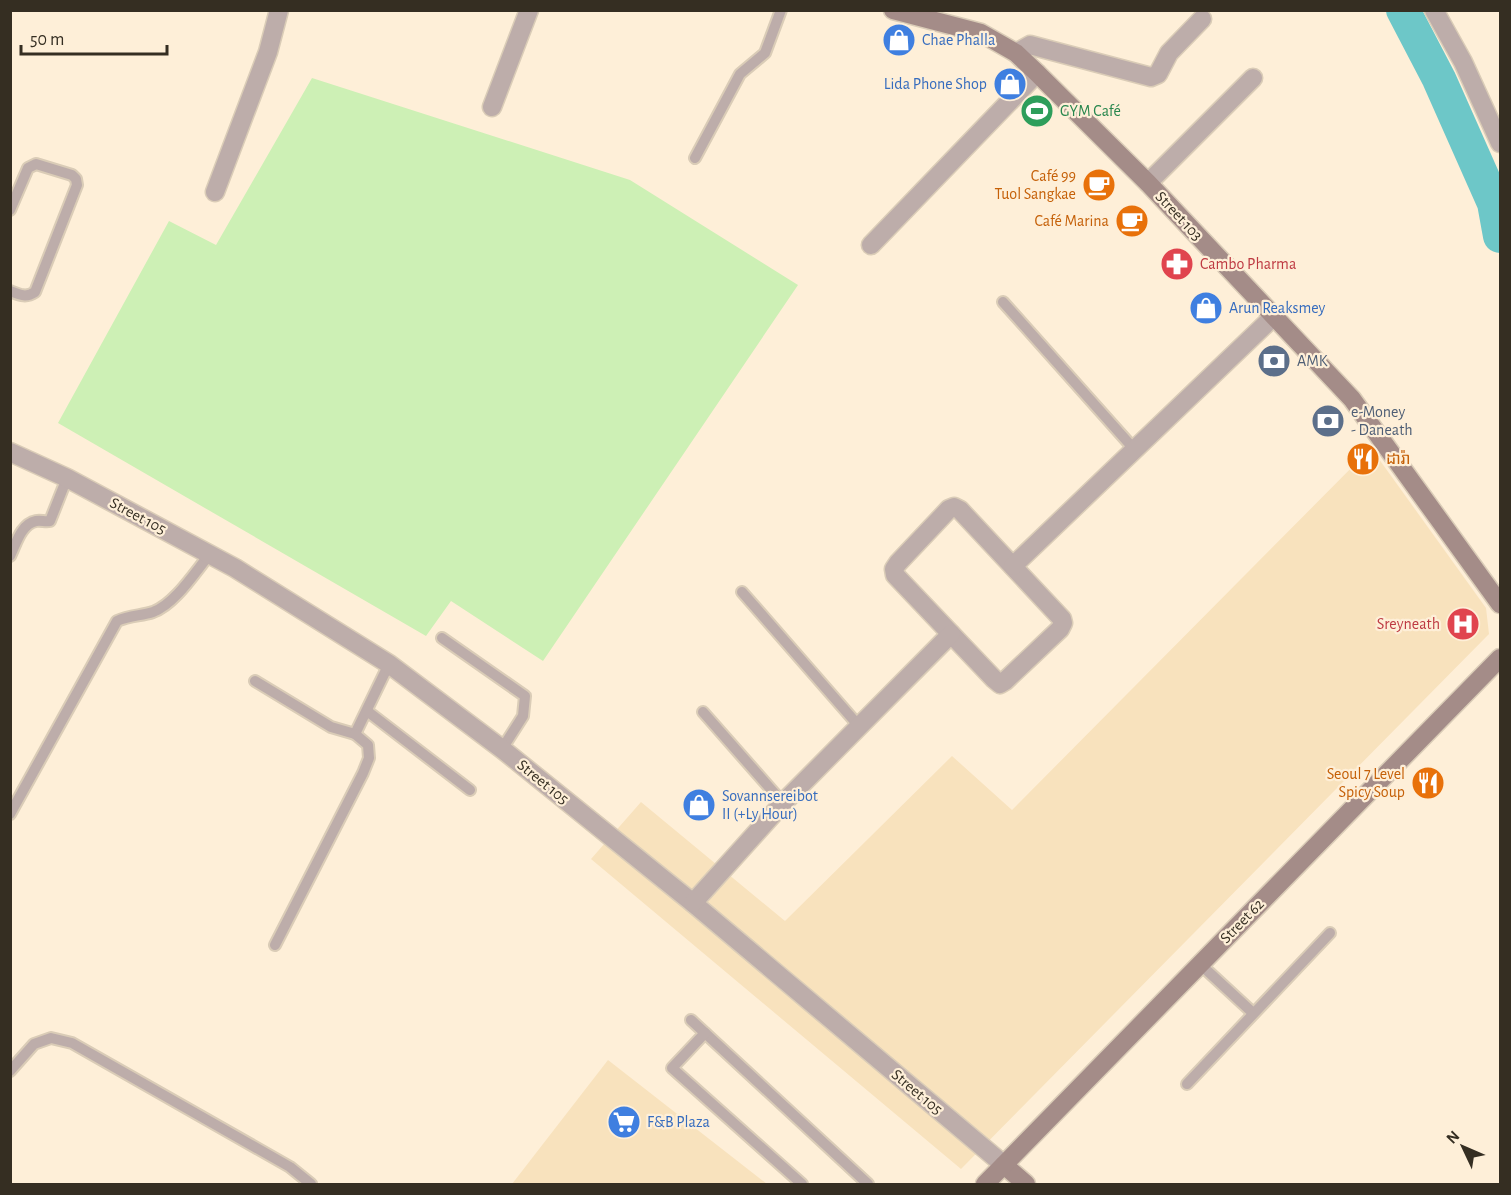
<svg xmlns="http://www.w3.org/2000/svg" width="1511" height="1195" font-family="'Alegreya Sans','Noto Sans Khmer',sans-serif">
  <rect width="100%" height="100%" fill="#feefd8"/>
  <g fill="#f8e2bd">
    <path d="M1371 448 1486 608 1489 634 961 1169 591 859 641 802 785 921 952 756 1012 810Z"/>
    <path d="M608 1060 767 1184H512Z"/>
  </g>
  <path fill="#cdf0b5" d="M312 78 630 180 798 285 543 661 451 601 426 636 58 423 169 221 216 245Z"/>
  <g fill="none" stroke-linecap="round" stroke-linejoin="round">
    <path stroke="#6dc7c8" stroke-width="34" d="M1403 10 1439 79 1494 203 1500 236"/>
    <g stroke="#daccb7" stroke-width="14">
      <g id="lane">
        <path d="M695 158 740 74 765 53 781 10"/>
        <path d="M10 210 28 168 36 164 72 175 76 179 77 185 35 292C26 298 20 295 10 291"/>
        <path d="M1003 302 1134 449"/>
        <path d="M10 556C16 544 21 524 36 521 41 520 45 522 50 521L67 478"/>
        <path d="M742 592 858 725"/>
        <path d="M442 638 525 696 523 716 502 749"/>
        <path d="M255 681 331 727 355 734 389 664"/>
        <path d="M367 711 470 790"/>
        <path d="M703 712 783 803"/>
        <path d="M10 814 117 621C130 615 141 616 153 612 175 604 195 572 210 554"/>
        <path d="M275 945 363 773 369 758 368 745 355 734"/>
        <path d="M1200 964 1253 1013"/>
        <path d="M691 1020 868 1184"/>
        <path d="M705 1033 672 1068 802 1184"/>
        <path d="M10 1071 34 1044 51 1038 72 1043 290 1167 311 1184"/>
        <path d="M1187 1084 1330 933"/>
      </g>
    </g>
    <g stroke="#daccb7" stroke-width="21">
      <g id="street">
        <path d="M1434 10 1463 62 1500 143"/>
        <path d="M1016 53 1030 45 1151 77 1158 74 1169 53 1202 19"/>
        <path d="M492 107 529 10"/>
        <path d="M1148 183 1253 78"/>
        <path d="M215 192 268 52 279 10"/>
        <path d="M871 245 1037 73"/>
        <path d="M10 452 67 478 235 568 389 664 502 749 693 903 1004 1165"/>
        <path d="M954 507 960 510 1062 619 1063 623 1060 629 1005 681 1000 684 994 679 895 575 894 569 898 563 949 509Z"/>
        <path d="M1013 566 1273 317"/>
        <path d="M693 903 783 803 951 634"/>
      </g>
    </g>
    <g stroke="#daccb7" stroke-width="21">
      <g id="secondary">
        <path d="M893 10 981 33 1016 53 1037 73 1148 183 1352 399 1500 604"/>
        <path d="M1004 1165 1026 1184"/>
        <path d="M985 1184 1500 658"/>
      </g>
    </g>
    <use href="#lane" stroke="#bdadaa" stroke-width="10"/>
    <use href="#street" stroke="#bdadaa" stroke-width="18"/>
    <use href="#secondary" stroke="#a48c88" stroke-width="18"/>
  </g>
  <defs>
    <g id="shop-disc" transform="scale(1.725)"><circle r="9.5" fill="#3f7fe0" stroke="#feefd8"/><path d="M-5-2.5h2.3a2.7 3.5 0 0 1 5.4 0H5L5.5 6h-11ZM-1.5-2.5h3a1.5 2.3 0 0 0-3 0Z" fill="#fff"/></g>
    <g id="stadium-disc" transform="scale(1.725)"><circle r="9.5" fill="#2e9e5b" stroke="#feefd8"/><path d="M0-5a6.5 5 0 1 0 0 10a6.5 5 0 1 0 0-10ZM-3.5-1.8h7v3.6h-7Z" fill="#fff"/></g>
    <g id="cafe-disc" transform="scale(1.725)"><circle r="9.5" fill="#e8710a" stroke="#feefd8"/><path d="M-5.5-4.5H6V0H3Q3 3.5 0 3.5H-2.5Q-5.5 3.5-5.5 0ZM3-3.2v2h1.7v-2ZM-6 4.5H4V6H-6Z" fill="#fff"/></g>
    <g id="pharmacy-disc" transform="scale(1.725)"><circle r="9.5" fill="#e0444e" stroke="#feefd8"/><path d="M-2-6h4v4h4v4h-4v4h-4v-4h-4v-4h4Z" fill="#fff"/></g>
    <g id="bank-disc" transform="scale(1.725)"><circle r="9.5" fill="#5c6f8a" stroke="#feefd8"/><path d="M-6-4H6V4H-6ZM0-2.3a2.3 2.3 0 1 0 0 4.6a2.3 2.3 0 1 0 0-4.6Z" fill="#fff"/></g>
    <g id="restaurant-disc" transform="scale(1.725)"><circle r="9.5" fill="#e8710a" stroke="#feefd8"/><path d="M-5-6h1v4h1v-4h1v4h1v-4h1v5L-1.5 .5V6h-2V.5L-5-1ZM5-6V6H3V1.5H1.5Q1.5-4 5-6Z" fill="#fff"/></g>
    <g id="hospital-disc" transform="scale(1.725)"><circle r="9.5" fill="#e0444e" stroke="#feefd8"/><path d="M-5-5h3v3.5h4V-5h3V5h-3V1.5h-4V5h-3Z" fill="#fff"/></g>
    <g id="supermarket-disc" transform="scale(1.725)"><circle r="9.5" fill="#3f7fe0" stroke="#feefd8"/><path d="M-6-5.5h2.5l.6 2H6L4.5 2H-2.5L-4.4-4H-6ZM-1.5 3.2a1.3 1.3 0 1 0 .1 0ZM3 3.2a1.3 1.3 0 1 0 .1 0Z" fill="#fff"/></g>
  </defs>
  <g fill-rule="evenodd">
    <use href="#shop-disc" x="899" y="40"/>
    <use href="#shop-disc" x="1010" y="84"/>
    <use href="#stadium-disc" x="1037" y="111"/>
    <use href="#cafe-disc" x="1099" y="185"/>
    <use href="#cafe-disc" x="1132" y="221"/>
    <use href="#pharmacy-disc" x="1177" y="264"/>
    <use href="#shop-disc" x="1206" y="308"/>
    <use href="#bank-disc" x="1274" y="361"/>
    <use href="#bank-disc" x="1328" y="421"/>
    <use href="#restaurant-disc" x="1363" y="459"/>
    <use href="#hospital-disc" x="1463" y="624"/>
    <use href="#restaurant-disc" x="1428" y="783"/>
    <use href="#shop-disc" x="699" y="805"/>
    <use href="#supermarket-disc" x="624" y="1122"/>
  </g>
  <g text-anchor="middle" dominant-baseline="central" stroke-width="4.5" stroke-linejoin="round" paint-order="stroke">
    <g font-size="16" fill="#366cbe" stroke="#feefd8" text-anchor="start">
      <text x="922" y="40">Chae Phalla</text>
      <text x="987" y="84" text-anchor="end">Lida Phone Shop</text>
      <text x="1229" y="308">Arun Reaksmey</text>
      <text x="722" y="796">Sovannsereibot<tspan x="722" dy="18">II (+Ly Hour)</tspan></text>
      <text x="647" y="1122">F&amp;B Plaza</text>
    </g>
    <g font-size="16" fill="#27864d" stroke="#feefd8" text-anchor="start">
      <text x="1060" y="111">GYM Café</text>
    </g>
    <g font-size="16" fill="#c56008" stroke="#feefd8" text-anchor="end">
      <text x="1076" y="176">Café 99<tspan x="1076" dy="18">Tuol Sangkae</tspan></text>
      <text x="1109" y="221">Café Marina</text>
      <text x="1386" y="459" text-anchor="start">ដារ៉ា</text>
      <text x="1405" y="774">Seoul 7 Level<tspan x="1405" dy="18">Spicy Soup</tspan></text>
    </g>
    <g font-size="16" fill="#352e22" stroke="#feefd8">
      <text transform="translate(1179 216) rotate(47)">Street 103</text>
      <text transform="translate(138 516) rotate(28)">Street 105</text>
      <text transform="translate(543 782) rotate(39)">Street 105</text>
      <text transform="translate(1242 921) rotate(-46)">Street 62</text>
      <text transform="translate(917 1092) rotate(40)">Street 105</text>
    </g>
    <g font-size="16" fill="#be3a42" stroke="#feefd8" text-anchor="start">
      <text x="1200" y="264">Cambo Pharma</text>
      <text x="1440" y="624" text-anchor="end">Sreyneath</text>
    </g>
    <g font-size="16" fill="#4e5e75" stroke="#feefd8" text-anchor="start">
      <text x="1297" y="361">AMK</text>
      <text x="1351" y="412">e-Money<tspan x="1351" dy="18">- Daneath</tspan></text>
    </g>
  </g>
  <rect width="1511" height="1195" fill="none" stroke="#352e22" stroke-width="24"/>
  <g transform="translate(1463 1147) rotate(314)" stroke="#feefd8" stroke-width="4.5" paint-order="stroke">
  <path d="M0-4.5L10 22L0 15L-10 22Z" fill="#352e22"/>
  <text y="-9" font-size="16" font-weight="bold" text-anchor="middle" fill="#352e22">N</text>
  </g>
  <path d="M21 45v9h146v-9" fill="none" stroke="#352e22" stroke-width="3"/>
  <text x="30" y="45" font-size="18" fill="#352e22" stroke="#feefd8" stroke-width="4.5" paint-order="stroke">50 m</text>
</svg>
